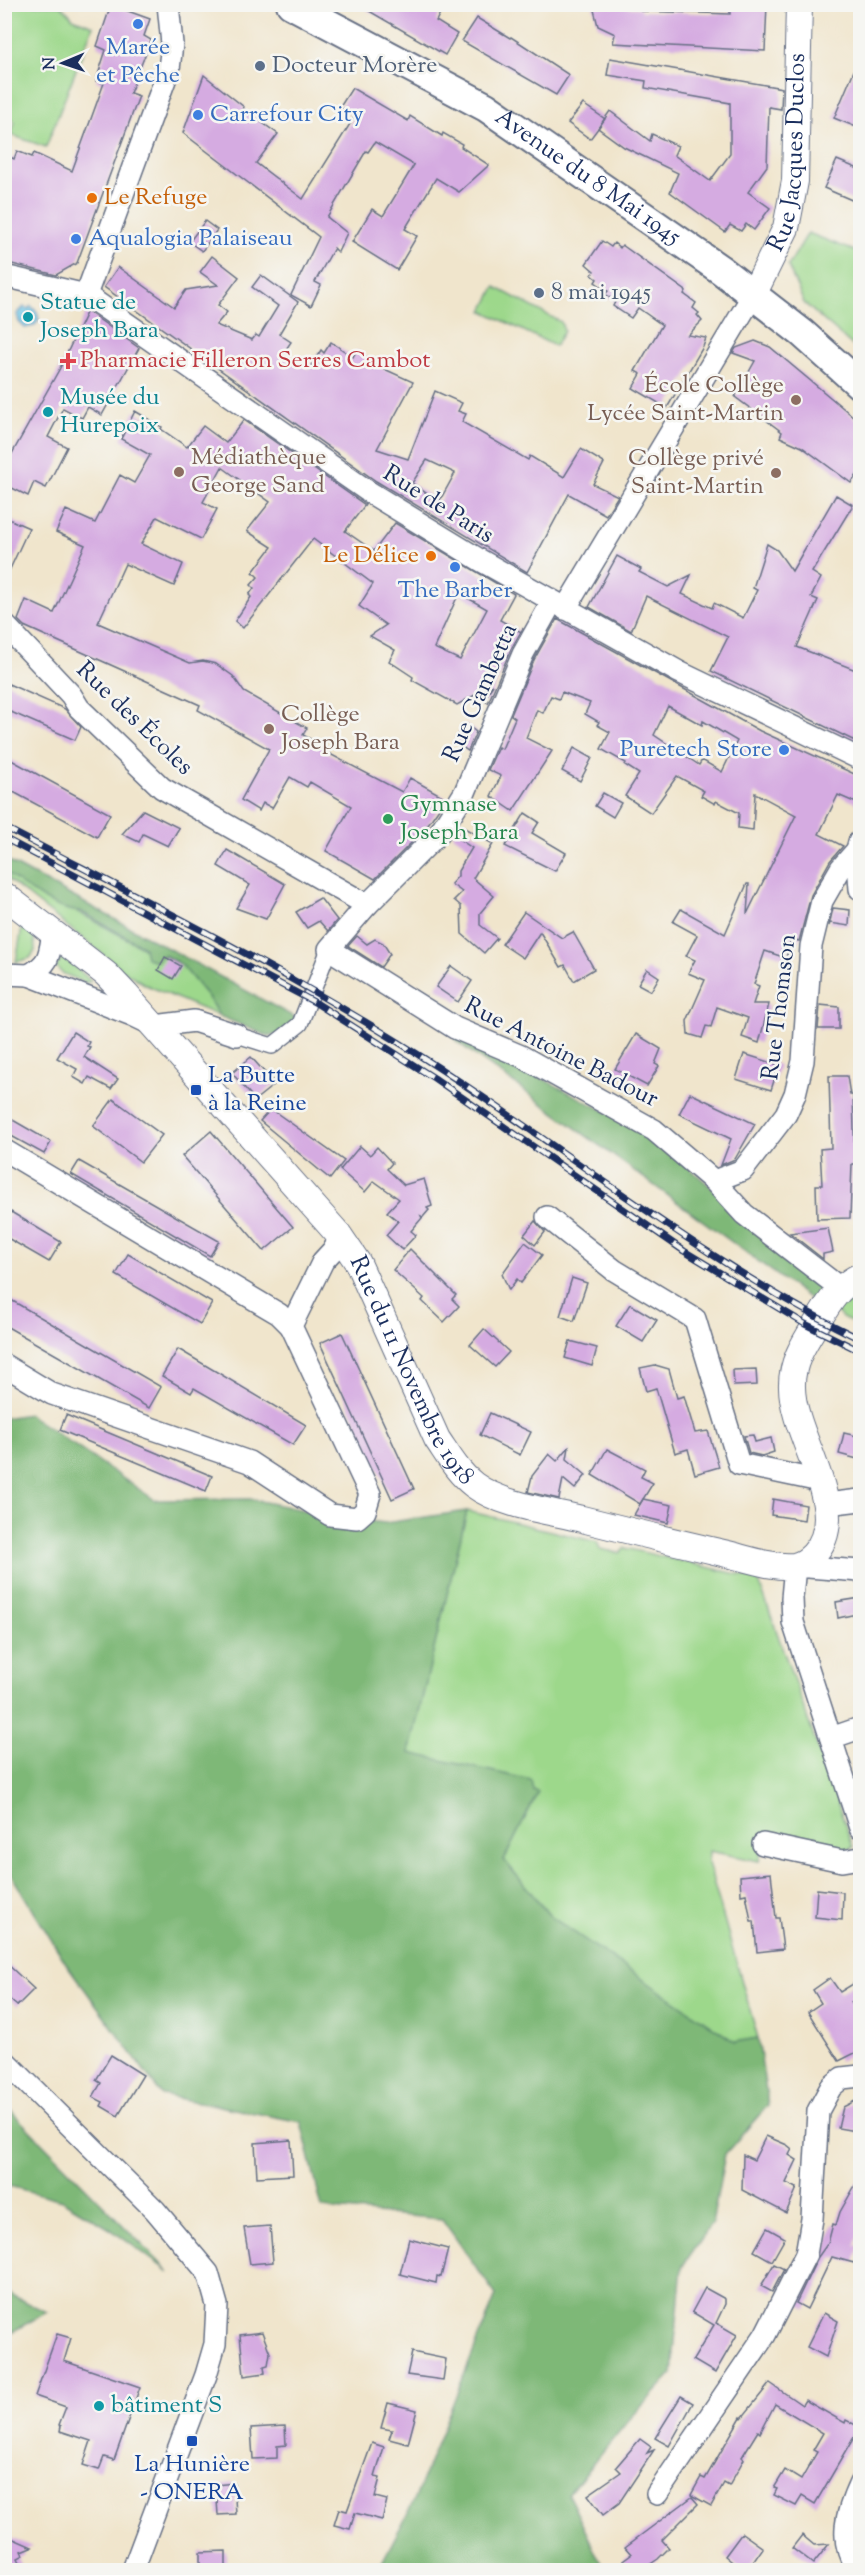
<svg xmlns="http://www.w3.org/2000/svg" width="865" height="2575" font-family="'Sorts Mill Goudy',serif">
  <rect width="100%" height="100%" fill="#f6f6f2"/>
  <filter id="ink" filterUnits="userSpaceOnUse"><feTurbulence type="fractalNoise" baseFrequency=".0167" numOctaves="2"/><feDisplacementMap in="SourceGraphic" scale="12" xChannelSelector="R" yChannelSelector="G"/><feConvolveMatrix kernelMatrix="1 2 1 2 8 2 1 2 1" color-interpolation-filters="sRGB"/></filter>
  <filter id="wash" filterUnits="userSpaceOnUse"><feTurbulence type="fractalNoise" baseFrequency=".008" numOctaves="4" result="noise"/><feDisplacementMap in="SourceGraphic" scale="24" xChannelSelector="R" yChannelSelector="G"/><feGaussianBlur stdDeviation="1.35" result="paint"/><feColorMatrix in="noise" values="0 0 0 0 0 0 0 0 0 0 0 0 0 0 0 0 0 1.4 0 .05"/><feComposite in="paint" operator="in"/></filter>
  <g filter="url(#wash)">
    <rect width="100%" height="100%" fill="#f0e5cc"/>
    <g fill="#9dd88b" stroke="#5c8474" stroke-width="1.5">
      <path d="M4 5H61L73 18 93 26 46 147 11 135 15 122 5 115Z"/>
      <path d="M808 233 860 253V352L804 303 788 266Z"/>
      <path d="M495 287 561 322 564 331 555 346 483 311Z"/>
      <path d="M4 872 144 948 181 964 208 997 219 1016 146 985 124 971 5 877Z"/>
      <path d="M22 927 34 936 35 951 30 958 16 962Z"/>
      <path d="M61 959H66L91 981 86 983 62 973 56 967Z"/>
      <path d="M852 1295 860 1296V1326L842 1318 836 1311Z"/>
      <path d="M467 1511 597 1542 600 1549 620 1553 625 1548 758 1579 853 1847 831 1854 764 1838 759 1861 709 1851 708 1863 758 2038 735 2042 550 1916 504 1860 538 1792 533 1790 530 1784 409 1753Z"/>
    </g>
    <g fill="#7eb877" stroke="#4c746a" stroke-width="1.5">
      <path d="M4 859 298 1019 277 1035 268 1036 219 1016 208 997 181 964 164 955 157 961 146 958 144 947 80 911C58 913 23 886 5 872Z"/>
      <path d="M455 1033 653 1136 826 1288 814 1302 456 1041Z"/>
      <path d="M28 1414 155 1500 250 1499 343 1518 385 1523 467 1511 409 1753 531 1780 533 1790 538 1792 504 1860 550 1916 735 2042 758 2038 768 2105 725 2154 712 2223 682 2267 672 2374 627 2422 568 2494 604 2570H378L414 2501 496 2295 442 2219 322 2208 301 2122 162 2095 67 1965 5 1865V1418Z"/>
      <path d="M5 2105 169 2272 110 2229 62 2200 5 2185Z"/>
      <path d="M5 2292 47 2312 5 2336Z"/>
    </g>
    <path fill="#65c0e3" stroke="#4078a0" stroke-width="1.5" d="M31 306 37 312 39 320 34 326 25 328 19 322 17 314 24 307 28 309Z"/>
    <g id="blocks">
      <g fill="#d5abe1" fill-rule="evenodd">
        <path d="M357 4H445L436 21 457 34 445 55Z"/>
        <path d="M730 4H767L765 51 613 43 615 34 598 26 593 6 642 8 641 11 730 14Z"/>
        <path d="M111 5 150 19 144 36 151 40 130 93 139 96 77 263 56 275 4 262V165L8 156 14 159 17 151 32 157 34 153 72 171 104 83 96 81 106 50 97 46Z"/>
        <path d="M477 18 510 38 511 37 569 75 556 95 462 41Z"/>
        <path d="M861 54V129L834 118Z"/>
        <path d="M610 58 782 88 781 109 769 107 767 166 748 192 770 208 754 230 746 224 741 231 730 225 725 232 670 192 678 173 624 147 598 128 610 111 650 141 652 134 678 146 674 155 710 181 730 154V103L645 88 646 81 607 75Z"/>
        <path d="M204 75 244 107 243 109 278 134 256 163 303 199 355 116 340 107 352 88 408 121 410 116 442 136 443 133 462 144 461 147 489 165 459 192 436 178 405 229 417 236 397 270 352 242 372 209 383 216 414 165 375 142 368 152 366 151 327 217 347 233 338 252 334 248 315 282 321 285 311 306 291 295 319 237 183 133Z"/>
        <path d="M583 104 605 119 590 139 568 123Z"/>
        <path d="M837 160 861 170V204L824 188Z"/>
        <path d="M205 221 217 230 202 251 189 242Z"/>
        <path d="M602 241 611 247 614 243 620 248 622 245 686 291 684 294 696 303 693 308 699 313 697 315 702 321 688 335 706 338 703 347 667 408 633 388 641 374 635 371 662 325 638 308 631 318 613 306 615 302 605 294 608 291 595 282 597 279 592 275 594 271 586 264Z"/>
        <path d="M212 256 239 277 218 305 227 312 216 325 252 340 256 335 259 337 278 306 252 287 261 275 298 302 279 334 291 342 282 355 309 369 321 350 324 353 331 342 353 357 357 350 380 367 413 382 377 449 408 459 435 391 462 403 458 411 466 414 462 422 528 460 530 456 564 477 581 449 604 463 593 484 618 496 606 515 569 494 527 572 376 481 104 287 118 267 174 307 186 290 218 285 200 272ZM427 460 455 473 439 502 412 483Z"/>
        <path d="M87 311 139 348 102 415 88 407 82 418 63 408 48 437 67 447 46 488 34 482 28 496 4 484V468L60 368Z"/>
        <path d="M755 341 770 347 861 423V470L851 483 802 447 780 437 782 432 735 397 755 361 733 353 736 348Z"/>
        <path d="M135 411 162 427 161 429 187 447 203 426 226 443 244 420 365 505 345 531 374 551 395 523 514 594 500 620 521 632 523 628 511 649 488 703 483 700 493 685 457 705 412 680 413 677 389 661 395 650 370 636 386 625 359 606 373 584 313 539 243 628 235 621 251 597 249 595 254 588 251 585 258 577 253 572 272 547 247 531 270 502 222 467 203 502 217 509 201 539 157 517 141 544 183 564 174 586 125 564 98 623 190 663 203 661 216 664 233 676 244 692 307 728 303 735 328 749 326 752 402 792 410 778 446 798 424 830 375 879 326 851 351 806 310 782 307 787 290 777 272 808 263 803 259 811 241 800 269 749 198 710 200 705 24 626 18 620 26 600 54 613 85 545 56 532 66 510 95 523 120 475 134 483 150 455 121 439ZM459 593 487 609 460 660 434 648Z"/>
        <path d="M836 495 853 505 812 572 821 578 811 597 818 600 797 647 861 672V744L711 671 728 637 646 596 631 631 589 607 617 556 641 569 639 572 668 587 691 575 682 594 712 608 714 603 743 618 757 590 753 588 767 544 777 550 792 571Z"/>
        <path d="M4 517 29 528 4 582Z"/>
        <path d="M557 619 760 731 861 777V805L838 795 819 834 843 846 830 861 811 895 799 941 791 939 786 958 765 951 754 984 759 986 753 1004H769L759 1043 742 1037 748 1018 717 1007 711 1027 706 1026 702 1038 688 1034 687 1021 705 980 688 973 695 960 686 956 697 935 673 922 681 909 725 934 747 884H749L747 914 796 815 755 793 753 830 738 828 739 813 716 801 715 804 701 796 704 791 677 776 651 813 625 796 639 774 625 765 626 763 601 749 610 732 597 725 599 722 585 714 590 703 562 692 559 699 551 696 543 713 537 710 526 738 552 751 513 811 491 796 501 776 488 770 498 747 502 749 515 718 511 715 534 660ZM668 706 702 725 703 721 737 741 722 772 702 760 699 765 654 735Z"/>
        <path d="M4 682 65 709 81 727 75 740 4 709Z"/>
        <path d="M466 724 476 732 468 751 454 741Z"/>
        <path d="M574 748 592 758 580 781 562 771Z"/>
        <path d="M4 756 110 814 97 837 4 787Z"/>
        <path d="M603 793 621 803 613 817 595 806Z"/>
        <path d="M143 810 179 828 168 846 143 834 139 842 122 834Z"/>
        <path d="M525 813 539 822 532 833 566 853 555 871 505 846Z"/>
        <path d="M459 825 493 844 473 878 494 896 480 913V925L497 938 484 953 462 934 461 906 454 900 462 892 451 884 458 876V871L472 848 453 835Z"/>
        <path d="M227 850 285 884 266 919 236 908 250 885 218 866Z"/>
        <path d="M320 898 337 920 328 931 319 921 307 928 296 912Z"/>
        <path d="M833 908 850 910 849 926 830 923 829 926Z"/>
        <path d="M524 912 562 938 573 932 594 969 574 981 565 965 561 967 540 932 523 958 502 944Z"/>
        <path d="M357 936 367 944 375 939 383 943 390 954 381 967 348 946Z"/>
        <path d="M165 957 181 966 173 979 158 970Z"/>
        <path d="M451 966 472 981 458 1002 436 987Z"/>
        <path d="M647 969 659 977 651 991 638 984Z"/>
        <path d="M820 1005 839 1007V1029H818Z"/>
        <path d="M73 1032 89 1042 87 1046 90 1047 84 1057 118 1079 111 1089 89 1077 85 1084 73 1077 77 1069 57 1058Z"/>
        <path d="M636 1034 661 1049 655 1064 659 1066 647 1086 615 1069Z"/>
        <path d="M744 1054 779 1065 771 1090 736 1079Z"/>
        <path d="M251 1057 275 1084 255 1100 232 1073Z"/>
        <path d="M829 1076H847L850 1095H853L855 1164H852L850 1218 817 1219 816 1185H822L820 1149 831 1148Z"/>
        <path d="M690 1093 755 1124 735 1159 721 1165 731 1139 679 1114Z"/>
        <path d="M113 1099 162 1135 141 1162 93 1126Z"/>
        <path d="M271 1109 344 1161 330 1179 260 1121Z"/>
        <path d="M4 1115 51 1142 44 1154 4 1132Z"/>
        <path d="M211 1131 293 1227 264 1251 182 1156Z"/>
        <path d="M360 1146 370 1155 377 1147 392 1163 387 1169 404 1185 424 1179 432 1206 427 1208 429 1210 423 1217 421 1216 422 1218 411 1231 416 1235 402 1250 386 1235 398 1221 387 1212 399 1199 374 1181 365 1192 340 1170Z"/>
        <path d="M79 1161 219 1241 210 1256 71 1174Z"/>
        <path d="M11 1212 61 1242 49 1262 4 1236V1223Z"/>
        <path d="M535 1221 545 1232 535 1245 524 1235Z"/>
        <path d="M828 1228 833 1252 823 1254V1259L790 1233Z"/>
        <path d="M525 1242 542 1255 521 1283 517 1279 509 1290 502 1274Z"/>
        <path d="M410 1249 456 1295 452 1299 459 1306 444 1322 422 1301 424 1298 393 1270Z"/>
        <path d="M128 1254 212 1303 200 1324 116 1275Z"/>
        <path d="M572 1278 587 1283 574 1321 560 1316Z"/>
        <path d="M4 1296 161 1387 149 1408 4 1325Z"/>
        <path d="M630 1304 657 1320 643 1342 616 1326Z"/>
        <path d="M484 1329 509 1352 495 1367 470 1345Z"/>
        <path d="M342 1333 414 1489 392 1499 320 1343Z"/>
        <path d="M570 1341 597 1348 592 1366 565 1358Z"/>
        <path d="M178 1349 306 1425 293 1445 194 1388 191 1393 162 1376Z"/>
        <path d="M655 1365 669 1369 677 1398 684 1396 695 1433 708 1431 719 1467 695 1474 688 1449 675 1453 656 1388 646 1391 640 1368Z"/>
        <path d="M756 1369 757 1385 734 1386 733 1370Z"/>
        <path d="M490 1413 531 1432 520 1455 480 1435Z"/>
        <path d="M66 1415 212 1476 206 1491 60 1430Z"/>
        <path d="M844 1433 861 1437V1460L839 1454Z"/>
        <path d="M753 1435 755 1442 771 1438 774 1452 762 1456 749 1453 744 1436Z"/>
        <path d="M569 1447 567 1459 586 1475 575 1489 563 1479 559 1499 528 1492 532 1476 549 1454 557 1461Z"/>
        <path d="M607 1449 645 1469 641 1477 653 1483 640 1504 592 1475Z"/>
        <path d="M643 1499 672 1505 668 1523 634 1515Z"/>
        <path d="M773 1499 806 1505 804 1520 771 1515Z"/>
        <path d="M861 1598V1613L838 1618 836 1602Z"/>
        <path d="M771 1873 776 1918H779L783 1949 757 1952 754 1921H751L746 1894 741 1895 740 1876Z"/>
        <path d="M817 1889 843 1892 842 1920 815 1917Z"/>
        <path d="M4 1961 34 1989 17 2006 4 1994Z"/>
        <path d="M830 1978 840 1992 861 1979V1996L851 2002 861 2018V2050L839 2061 808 2012 821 2003 813 1990Z"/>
        <path d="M111 2055 143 2075 118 2116 101 2106 103 2102 93 2097 101 2083 96 2080Z"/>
        <path d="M861 2098V2132L838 2128 843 2107Z"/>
        <path d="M766 2136 787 2145 792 2149 789 2155 797 2160 786 2183 797 2188 786 2213 742 2190 743 2155 754 2160Z"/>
        <path d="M291 2140 293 2175 257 2177 255 2143Z"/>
        <path d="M861 2175V2226L855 2245 859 2246 854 2263 832 2257 807 2309 796 2303 818 2257 828 2243 833 2224 836 2225 840 2212Z"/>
        <path d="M270 2226 273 2262 250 2264 244 2228Z"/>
        <path d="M767 2228 785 2238 772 2261 754 2251Z"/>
        <path d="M409 2239 448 2249 441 2277 437 2276 436 2283 400 2274Z"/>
        <path d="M774 2264 784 2269 772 2292 761 2286Z"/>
        <path d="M705 2288 725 2299V2304L716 2323 737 2335 715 2373 693 2360 714 2325 692 2312Z"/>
        <path d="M824 2313 838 2321 826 2357 807 2347Z"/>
        <path d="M262 2332 270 2353 268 2365 264 2366 265 2373 244 2376 240 2335Z"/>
        <path d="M57 2334 71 2338 64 2361 140 2387 114 2460 104 2457 99 2470 83 2465 91 2441 60 2431 61 2426 59 2425 66 2407 35 2396Z"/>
        <path d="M412 2352 446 2359 443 2380 407 2375Z"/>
        <path d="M770 2383 802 2405 805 2400 845 2423 846 2420 860 2427 815 2504 802 2496 796 2506 774 2495 777 2489 774 2488 785 2470 801 2480 817 2452 813 2450 823 2433 775 2404 760 2433 758 2431 742 2457 744 2459 729 2486 724 2483 711 2506 691 2495 701 2477 705 2479 741 2417 742 2418Z"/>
        <path d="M681 2396 693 2403 669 2446 655 2438Z"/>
        <path d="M388 2403 417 2410 408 2444 389 2439 392 2430 381 2428Z"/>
        <path d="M285 2426 286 2445 277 2446V2458L253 2459 251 2428Z"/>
        <path d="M640 2439 651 2447 647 2453 654 2450 619 2503 603 2515 588 2495 621 2472 616 2467Z"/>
        <path d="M372 2443 384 2447 375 2477 380 2478 375 2497 387 2500 382 2520 355 2513 350 2529 334 2525 339 2509 347 2511Z"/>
        <path d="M234 2483 236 2514 218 2515 216 2485Z"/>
        <path d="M692 2497 698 2504 662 2540 669 2548 658 2559 640 2571H632L623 2560 631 2554 625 2547Z"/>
        <path d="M4 2529 9 2537 32 2547 22 2551 24 2555 18 2558 24 2571H4Z"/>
        <path d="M742 2533 763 2548 747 2571H743L725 2556Z"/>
        <path d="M802 2535 814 2545 829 2544 813 2564 792 2548Z"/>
        <path d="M226 2551V2571H200V2552Z"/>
      </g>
    </g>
  </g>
  <g filter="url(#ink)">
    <use href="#blocks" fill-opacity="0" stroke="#666f84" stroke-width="1.5"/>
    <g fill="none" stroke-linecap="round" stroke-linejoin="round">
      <g stroke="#666f84" stroke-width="18">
        <path id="pedestrian" d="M237 1035 272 1046 300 1024 329 949"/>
      </g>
      <g stroke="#666f84" stroke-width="24">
        <g id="minor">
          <path d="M4 276 86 295 369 492 480 560 679 672 860 759"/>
          <path d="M86 295 169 69 172 44 168 4"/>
          <path d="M552 602 523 654 465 792 440 832 367 905 329 949 455 1028 521 1056 654 1130 714 1181 744 1214 840 1288"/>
          <path d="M565 609 753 295"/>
          <path d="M4 624 71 695 79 708 162 788 367 905"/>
          <path d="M859 842 857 850 860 889"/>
          <path d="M4 974 29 975 132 1015 155 1026 194 1021 237 1035"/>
          <path d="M29 975C50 963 49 956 53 933"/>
          <path d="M4 1150 279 1314 291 1326"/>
          <path d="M714 1181 743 1170 786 1114 795 1094 803 1061 811 946 822 901 841 868 857 850"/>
          <path d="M547 1217 614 1270 695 1319 739 1464 820 1481"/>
          <path d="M4 1365 52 1394 249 1462 330 1515 357 1518 365 1511 370 1494 291 1326 323 1261 335 1248 339 1235"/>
          <path d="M827 1504 860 1500"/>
          <path d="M860 1571 795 1566 792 1598 793 1622 860 1828"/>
          <path d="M831 1738 860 1728"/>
          <path d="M763 1844 842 1861 860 1858"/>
          <path d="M4 2060 155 2210 208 2273 217 2305 215 2344 206 2375 133 2570"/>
          <path d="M657 2494 765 2335 806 2254 812 2219 818 2111 831 2087 842 2078 860 2076"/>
          <path d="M857 2570C838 2539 846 2513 860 2483"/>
        </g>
      </g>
      <g stroke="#666f84" stroke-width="28">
        <g id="tertiary">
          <path id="s1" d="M753 295 786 228 795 181 799 4"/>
          <path id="s2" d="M4 895 106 974 126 995 339 1235 358 1263 437 1439C448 1455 458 1473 474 1485 501 1505 549 1511 582 1519 629 1531 676 1542 723 1553 745 1558 772 1568 794 1566 802 1565 808 1560 813 1555 854 1513 792 1437 792 1387 791 1362 805 1342 818 1321 830 1301 839 1286 860 1276"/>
        </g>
      </g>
      <g stroke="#666f84" stroke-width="32">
        <g id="secondary">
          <path id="s3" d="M291 4 486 107 721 270 802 333 860 385"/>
        </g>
      </g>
      <use href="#pedestrian" stroke="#fff" stroke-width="15"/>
      <use href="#minor" stroke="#fff" stroke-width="21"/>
      <use href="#tertiary" stroke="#fff" stroke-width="26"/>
      <use href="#secondary" stroke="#fff" stroke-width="28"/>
      <g stroke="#1b2f5e" stroke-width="7">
        <g id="rail">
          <path d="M4 827C151 904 300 977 439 1068 579 1159 710 1266 860 1339"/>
          <path d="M4 838 316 1003 434 1078 684 1251 805 1324 860 1351"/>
        </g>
      </g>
      <use href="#rail" stroke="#f6f6f2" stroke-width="4.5" stroke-dasharray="14" stroke-linecap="butt"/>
    </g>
  </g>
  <g fill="#3f7fe0" stroke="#f6f6f2" stroke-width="2">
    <circle cx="138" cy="24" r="6"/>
    <circle cx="198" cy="115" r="6"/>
    <circle cx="76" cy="239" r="6"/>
    <circle cx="455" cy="567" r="6"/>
    <circle cx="784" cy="750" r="6"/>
  </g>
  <g fill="#5c6f8a" stroke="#f6f6f2" stroke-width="2">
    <circle cx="260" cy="66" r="6"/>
    <circle cx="539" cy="293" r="6"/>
  </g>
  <g fill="#e8710a" stroke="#f6f6f2" stroke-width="2">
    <circle cx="92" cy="198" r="6"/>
    <circle cx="431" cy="556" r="6"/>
  </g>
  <g fill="#0f9aa8" stroke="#f6f6f2" stroke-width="2">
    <circle cx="28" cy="317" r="6"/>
    <circle cx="48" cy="412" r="6"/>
    <circle cx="99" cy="2406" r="6"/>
  </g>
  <path fill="#e0444e" stroke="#f6f6f2" stroke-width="2" d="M65 352h6v6h6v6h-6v6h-6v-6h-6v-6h6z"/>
  <g fill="#8d6e63" stroke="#f6f6f2" stroke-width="2">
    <circle cx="796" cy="400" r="6"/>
    <circle cx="179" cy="472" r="6"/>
    <circle cx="776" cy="473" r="6"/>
    <circle cx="269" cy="729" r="6"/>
  </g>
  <circle fill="#2e9e5b" stroke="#f6f6f2" stroke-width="2" cx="388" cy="819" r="6"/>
  <g fill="#1a4fb4" stroke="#f6f6f2" stroke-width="2">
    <rect x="190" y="1084" width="12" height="12" rx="3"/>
    <rect x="186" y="2435" width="12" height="12" rx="3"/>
  </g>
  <g text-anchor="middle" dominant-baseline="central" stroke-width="5" stroke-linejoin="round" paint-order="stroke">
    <g font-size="24" fill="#366cbe" stroke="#f6f6f2">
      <text x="138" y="48">Marée<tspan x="138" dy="28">et Pêche</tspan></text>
      <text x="210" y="115" text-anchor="start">Carrefour City</text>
      <text x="88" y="239" text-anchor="start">Aqualogia Palaiseau</text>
      <text x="455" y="591">The Barber</text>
      <text x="772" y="750" text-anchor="end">Puretech Store</text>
    </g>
    <g font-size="24" fill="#4e5e75" stroke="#f6f6f2" text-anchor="start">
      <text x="272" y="66">Docteur Morère</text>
      <text x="551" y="293">8 mai 1945</text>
    </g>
    <g font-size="24" fill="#1b2f5e" stroke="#f6f6f2">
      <text stroke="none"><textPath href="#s1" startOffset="150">Rue Jacques Duclos</textPath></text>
      <text stroke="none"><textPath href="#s3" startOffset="344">Avenue du 8 Mai 1945</textPath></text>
      <text transform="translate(438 505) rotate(32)">Rue de Paris</text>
      <text transform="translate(481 693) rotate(-66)">Rue Gambetta</text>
      <text transform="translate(134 719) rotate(44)">Rue des Écoles</text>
      <text transform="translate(780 1007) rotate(-83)">Rue Thomson</text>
      <text transform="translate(561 1053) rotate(27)">Rue Antoine Badour</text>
      <text stroke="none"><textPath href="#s2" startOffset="633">Rue du 11 Novembre 1918</textPath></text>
    </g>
    <g font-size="24" fill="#c56008" stroke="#f6f6f2" text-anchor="start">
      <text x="104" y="198">Le Refuge</text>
      <text x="419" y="556" text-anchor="end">Le Délice</text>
    </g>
    <g font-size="24" fill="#0d838f" stroke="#f6f6f2" text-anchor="start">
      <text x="40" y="303">Statue de<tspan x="40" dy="28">Joseph Bara</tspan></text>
      <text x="60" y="398">Musée du<tspan x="60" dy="28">Hurepoix</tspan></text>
      <text x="111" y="2406">bâtiment S</text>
    </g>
    <g font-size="24" fill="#be3a42" stroke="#f6f6f2" text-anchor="start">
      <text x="80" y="361">Pharmacie Filleron Serres Cambot</text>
    </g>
    <g font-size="24" fill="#785e54" stroke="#f6f6f2" text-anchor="end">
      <text x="784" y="386">École Collège<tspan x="784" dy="28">Lycée Saint-Martin</tspan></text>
      <text x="191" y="458" text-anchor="start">Médiathèque<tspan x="191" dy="28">George Sand</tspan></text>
      <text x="764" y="459">Collège privé<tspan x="764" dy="28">Saint-Martin</tspan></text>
      <text x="281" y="715" text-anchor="start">Collège<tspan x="281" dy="28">Joseph Bara</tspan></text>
    </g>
    <g font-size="24" fill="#27864d" stroke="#f6f6f2" text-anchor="start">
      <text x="400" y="805">Gymnase<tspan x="400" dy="28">Joseph Bara</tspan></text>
    </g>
    <g font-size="24" fill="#164399" stroke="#f6f6f2" text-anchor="start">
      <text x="208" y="1076">La Butte<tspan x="208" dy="28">à la Reine</tspan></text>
      <text x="192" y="2465" text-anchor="middle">La Hunière<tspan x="192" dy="28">- ONERA</tspan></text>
    </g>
  </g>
  <rect width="865" height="2575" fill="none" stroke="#f6f6f2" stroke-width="24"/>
  <g transform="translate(63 63) rotate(268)" stroke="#f6f6f2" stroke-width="4.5" paint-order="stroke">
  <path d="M0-4.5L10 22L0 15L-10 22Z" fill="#1b2f5e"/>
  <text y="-9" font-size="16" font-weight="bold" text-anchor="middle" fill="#1b2f5e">N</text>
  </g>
</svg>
